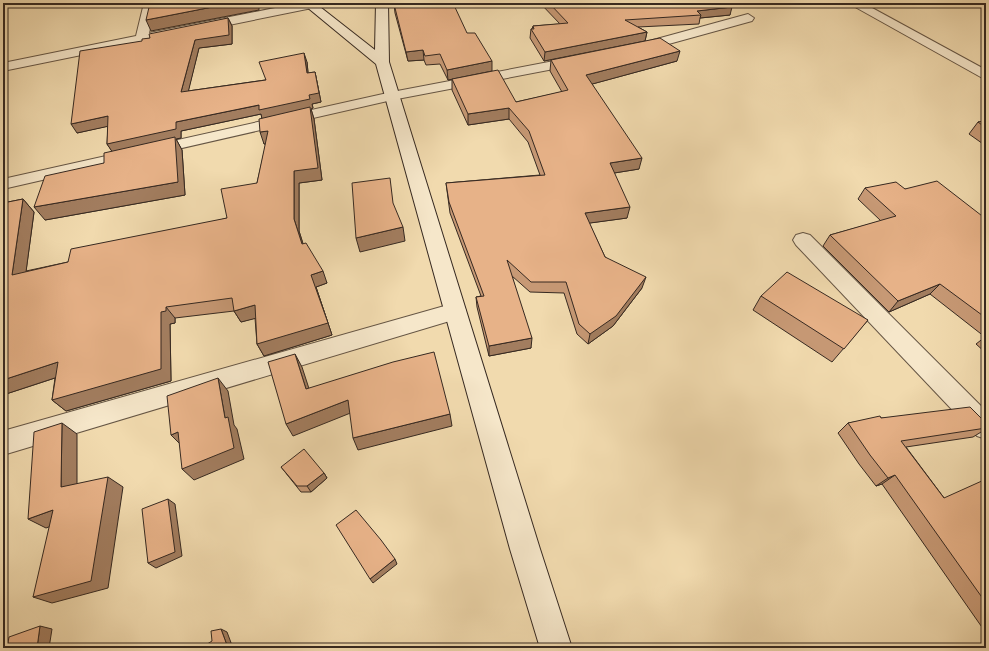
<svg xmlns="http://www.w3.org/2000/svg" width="989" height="651" font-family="Vollkorn,serif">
  <rect width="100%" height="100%" fill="#f1daae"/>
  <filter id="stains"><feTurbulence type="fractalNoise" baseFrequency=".005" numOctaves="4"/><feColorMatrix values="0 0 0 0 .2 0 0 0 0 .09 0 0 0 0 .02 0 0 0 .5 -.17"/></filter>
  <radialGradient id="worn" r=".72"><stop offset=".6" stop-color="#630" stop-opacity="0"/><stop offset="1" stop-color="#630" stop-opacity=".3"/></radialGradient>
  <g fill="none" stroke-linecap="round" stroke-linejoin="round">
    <g stroke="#655544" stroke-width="2">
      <g id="street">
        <path d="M144 3H156L149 33 300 3H323L317 7 3 71V63L136 36Z"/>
        <path d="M848 3H863L986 70V80Z"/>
        <path d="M748 14 754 18 752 21 636 53 631 52 629 49 631 46Z"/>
        <path d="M580 56 585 57 587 60 585 63 392 100 3 189V179L392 92Z"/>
        <path d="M803 233 810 235 986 411V439L977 436 796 245 793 240 796 235Z"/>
        <path d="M455 303 463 305 466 311 463 317 3 455V431Z"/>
      </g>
    </g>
    <g stroke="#362921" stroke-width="2">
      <path id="secondary" d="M302 3H315L375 50 376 3H388L389 62 540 549 572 648H540L510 549 376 64Z"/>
    </g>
    <use href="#street" fill="#f6e7ca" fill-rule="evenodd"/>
    <use href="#secondary" fill="#f6e7ca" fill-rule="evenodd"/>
  </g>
  <g fill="#c79975" stroke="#362921">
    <path d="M540 3H728L730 15 700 18 699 24 638 27 647 32 645 41 544 61 530 38 531 29H532L533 26 560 24Z"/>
    <path d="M394 4 467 33 492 71 448 80 440 64 426 65 424 60 408 61 395 13Z"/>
    <path d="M228 18 232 26V44L199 48 188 91 265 80 307 62 308 73 315 72 321 102 312 104 313 108 311 109 314 119 322 180 299 183V231L303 244 327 283 316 287 332 335 264 356 257 344 255 318 241 322 234 311 175 318V323L170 324 171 381 66 411 52 400 55 378 6 394V396L3 398V203L23 199 34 212 26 271 68 262 227 218 257 183 266 144H264L262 118 261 114 181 131V138L176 139 182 150 185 195 45 220 104 163 112 151 107 144 108 126 77 133 142 41 150 38Z"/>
    <path d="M551 60 677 61 592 84 639 169 614 173 627 218 589 223 605 257 642 288 613 326 588 344 577 334 564 293 530 292 512 276 531 348 489 356 477 307 476 297 481 296 450 213 446 183 540 175 528 142 509 119 468 125 452 90V79L516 102 562 92 550 71Z"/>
    <path d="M986 121V146L969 134 978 122Z"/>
    <path d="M865 188 905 189 986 219V353L976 344 985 337 930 294 889 312 823 246 830 235 881 221 858 199Z"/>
    <path d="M761 296 868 320 832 362 753 310Z"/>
    <path d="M881 418 986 423V429L973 437 906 447 986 554V633L882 484 876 486 859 464 838 433 848 423Z"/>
    <path d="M281 467 324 473 327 478 311 492H301Z"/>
  </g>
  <g fill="#a27d5f" stroke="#362921">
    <path d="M233 3H259V10L151 31 146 20Z"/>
    <path d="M732 7 730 15 700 18 701 15 697 11Z"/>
    <path d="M228 18 232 26V44L199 48 186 101 181 92 195 40Z"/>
    <path d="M647 32 645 41 544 61 545 52Z"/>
    <path d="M423 50 424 60 408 61 406 52Z"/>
    <path d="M680 51 677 61 585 86 586 75Z"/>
    <path d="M304 53 307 62 309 82 307 73Z"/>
    <path d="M492 61V71L448 80 447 70Z"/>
    <path d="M315 72 321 102 312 104 313 108 311 109 314 119 322 180 299 183V231L307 256 302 244 294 219V171L262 119 261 114 181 131V138L176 139 182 150 185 195 45 220 34 207 178 182 113 153 107 144 176 122 309 95Z"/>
    <path d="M509 108V119L468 125V114Z"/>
    <path d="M108 116 114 125 77 133 71 124Z"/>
    <path d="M268 131 273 143 264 144 260 132Z"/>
    <path d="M642 158 639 169 608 174 610 163Z"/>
    <path d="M23 199 34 212 24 287 12 275Z"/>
    <path d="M630 207 627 218 583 224 585 213Z"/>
    <path d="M403 227 405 241 360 252 356 238Z"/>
    <path d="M323 271 327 283 316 287 332 335 264 356 257 344 311 275Z"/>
    <path d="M646 277 642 288 613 326 588 344 590 334Z"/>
    <path d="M940 284 930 294 889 312 898 301Z"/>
    <path d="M255 305 261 317 241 322 234 311Z"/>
    <path d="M166 307 175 318V323L170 324 171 381 66 411 52 400 161 312Z"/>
    <path d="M532 338 531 348 489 356V346Z"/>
    <path d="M295 354 302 367 313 401 306 389Z"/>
    <path d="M58 362 70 373 6 394V396L3 398V380Z"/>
    <path d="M218 378 228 391 234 425 237 429 244 459 194 480 182 469 225 418Z"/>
    <path d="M348 400 353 412 293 436 286 424Z"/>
    <path d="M450 414 452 426 358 450 353 438Z"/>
    <path d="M62 423 77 434V497L61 487Z"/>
    <path d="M178 432 183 447 171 435Z"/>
    <path d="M324 473 327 478 311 492 307 486Z"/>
    <path d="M895 475 882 484 876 486 888 478Z"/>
    <path d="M108 477 123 487 108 588 52 603 33 597Z"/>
    <path d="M168 499 175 504 182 556 156 568 148 563Z"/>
    <path d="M53 510 70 519 46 528 28 519Z"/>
    <path d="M395 559 397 564 373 583 370 579Z"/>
    <path d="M40 626 52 629 49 648H37Z"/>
    <path d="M221 629 227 632 233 648H228Z"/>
  </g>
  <g fill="#e7b288" stroke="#362921">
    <path d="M150 3H233L146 20Z"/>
    <path d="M407 3H453L467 33H475L492 61 447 70 440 54 425 56 423 50 406 52 394 4Z"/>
    <path d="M549 3H728L732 7 697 11 701 15 625 20 647 32 545 52 531 29H534L533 26 568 23Z"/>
    <path d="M228 18 229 35 195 40 181 92 266 80 259 62 304 53 307 73 315 72 319 93 309 95 310 99 259 110V105L176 122V129L107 144 108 116 71 124 80 51 142 41V39L150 38 149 34Z"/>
    <path d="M660 38 680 51 586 75 642 158 610 163 630 207 585 213 605 257 646 277 616 316 590 334 579 324 566 282H531L507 260 532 338 489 346 476 297 484 296 449 202 446 183 545 175 529 131 509 108 468 114 452 79 498 70 516 102 568 90 551 60Z"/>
    <path d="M310 107 318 168 294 171V219L302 244 306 243 323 271 311 275 328 323 257 344 255 305 234 311 232 298 166 307V311L161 312V369L52 400 58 362 3 380V203L23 199 12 275 68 262 71 249 227 218 221 189 257 183 268 131 260 132 259 119Z"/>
    <path d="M986 121V128L978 122Z"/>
    <path d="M175 137 178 182 34 207 45 176 104 163V153Z"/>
    <path d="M390 178 393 203 403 227 356 238 352 183Z"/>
    <path d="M937 181 986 219V318L940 284 898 301 830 235 896 216 865 188 896 182 905 189Z"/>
    <path d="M787 272 868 320 844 349 761 296Z"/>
    <path d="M434 352 450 414 353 438 348 400 286 424 268 362 295 354 306 389 393 362Z"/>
    <path d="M218 378 225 418 228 417 234 448 182 469 178 432 171 435 167 396Z"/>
    <path d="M970 407 986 423V428L901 441 944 498 984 480 986 482V548L982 549 986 554V603L895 475 888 478 870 455 848 423 880 416 881 418Z"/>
    <path d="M62 423 61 487 108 477 91 581 33 597 53 510 28 519 34 432Z"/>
    <path d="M304 449 324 473 307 486H297L281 467Z"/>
    <path d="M168 499 175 552 148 563 142 509Z"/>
    <path d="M356 510 381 540 395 559 370 579 336 525Z"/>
    <path d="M40 626 37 648H7L9 637Z"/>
    <path d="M221 629 228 648H201L212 641 211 631Z"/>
  </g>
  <rect width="989" height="651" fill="none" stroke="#f1daae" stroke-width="16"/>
  <rect x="4" y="4" width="981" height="643" fill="none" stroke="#362921" stroke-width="2"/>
  <rect x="8" y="8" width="973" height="635" fill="none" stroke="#362921"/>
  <rect width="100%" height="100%" filter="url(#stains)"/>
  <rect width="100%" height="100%" fill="url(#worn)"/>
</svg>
